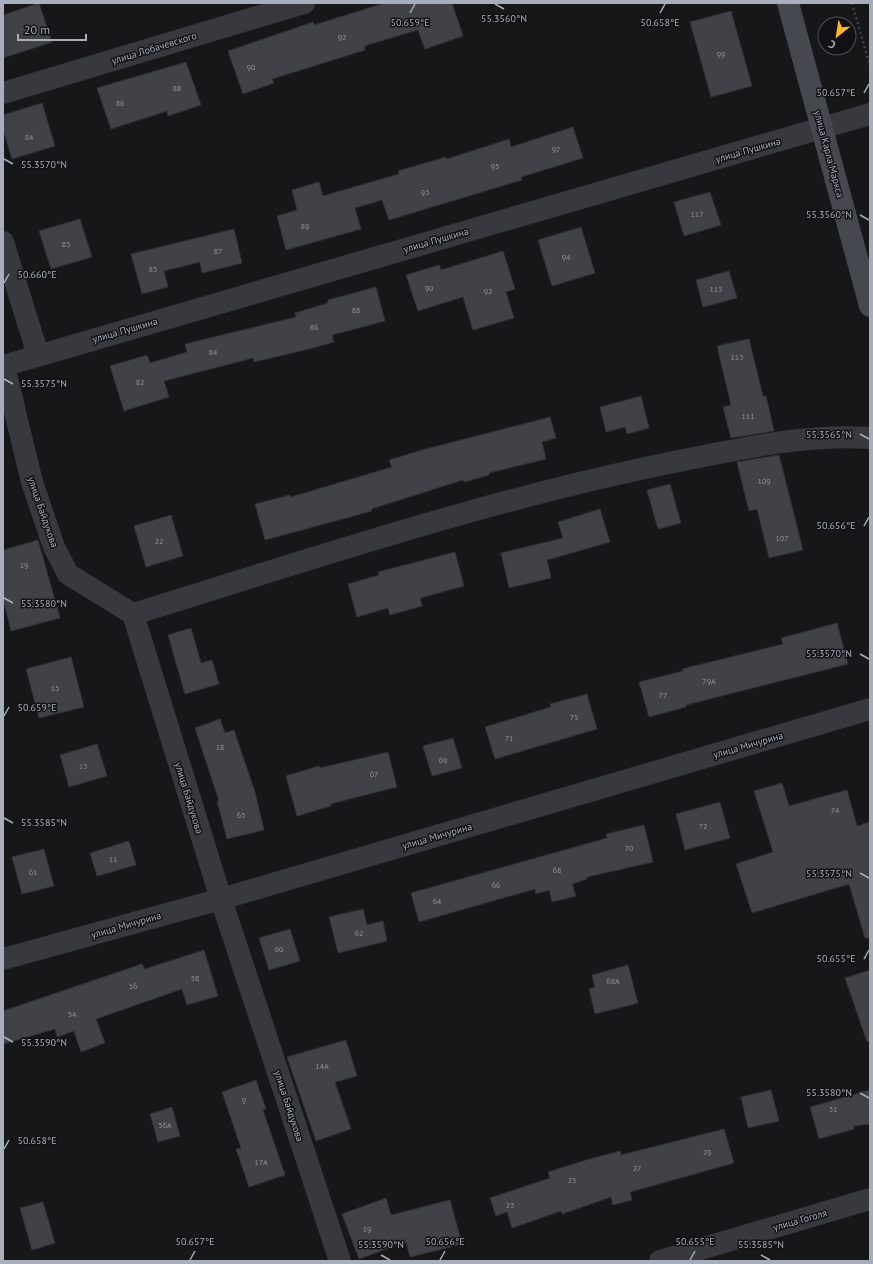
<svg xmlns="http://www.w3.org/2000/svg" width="873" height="1264" font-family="'PT Sans',sans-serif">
  <rect width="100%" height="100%" fill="#17171a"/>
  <g fill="#414247" stroke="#313136">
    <path d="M39 3 52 42 3 58V15Z"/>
    <path d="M385 3H452L463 36 425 49 418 30 364 46 365 50 272 79 274 83 243 94 228 51 313 22 314 25Z"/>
    <path d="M731 11 752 86 711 97 690 22Z"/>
    <path d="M186 62 201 105 168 116 167 111 111 129 97 88Z"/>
    <path d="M42 103 55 146 12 159 3 129V115Z"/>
    <path d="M573 127 583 158 521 177 522 180 389 220 382 200 355 208 361 229 286 250 277 216 297 210 292 190 319 182 323 196 399 174 398 171 446 157 447 159 509 139 511 147Z"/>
    <path d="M710 192 721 225 684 236 674 202Z"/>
    <path d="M80 219 92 257 51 269 39 231Z"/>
    <path d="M581 227 595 273 552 286 538 240Z"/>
    <path d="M234 229 242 263 202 273 200 262 164 271 168 287 142 294 131 254Z"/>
    <path d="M503 251 515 289 506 292 514 318 473 330 463 297 418 311 406 275 439 265 441 270Z"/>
    <path d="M729 271 737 298 703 307 696 280Z"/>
    <path d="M376 287 385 321 332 335 334 342 305 350 254 362 253 358 164 381 169 397 124 411 110 366 147 355 150 363 187 352 185 344 296 317 295 313 328 303V300Z"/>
    <path d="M749 339 763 396H766L774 431 731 438 723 407 731 405 717 346Z"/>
    <path d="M641 396 649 428 627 434 625 427 606 432 600 407Z"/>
    <path d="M550 417 556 438 542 442 546 459 489 473V475L464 482 463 480 371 509 372 511 265 540 255 504 290 495 291 497 392 467 389 460 422 450Z"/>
    <path d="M779 455 803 550 769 558 757 509 749 511 737 462Z"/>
    <path d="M670 484 681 523 658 529 647 490Z"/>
    <path d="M600 509 610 542 547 560 551 578 509 588 501 553 563 538 558 522Z"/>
    <path d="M171 515 183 556 146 567 134 526Z"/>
    <path d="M38 540 60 618 11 631 3 598V550Z"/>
    <path d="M455 552 464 586 420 598 422 606 390 615 388 608 357 617 348 584 379 575 378 572Z"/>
    <path d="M837 623 848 664 686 705V707L649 717 639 682 683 671 682 669 783 644 781 638Z"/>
    <path d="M191 628 201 663 212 660 219 684 185 694 168 635Z"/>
    <path d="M71 657 84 707 39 718 26 669Z"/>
    <path d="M587 694 597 729 495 759 485 727 551 707 550 704Z"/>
    <path d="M220 719 225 733 234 730 255 792 264 830 227 839 217 801H219L195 728Z"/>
    <path d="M453 738 462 768 432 776 423 746Z"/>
    <path d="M97 744 107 776 69 787 60 755Z"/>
    <path d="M388 752 397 787 330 804 331 806 297 816 286 776 319 766 320 768Z"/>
    <path d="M782 783 789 806 847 790 857 826 870 822V938H865L849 884 752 913 736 864 773 852 754 791Z"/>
    <path d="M720 802 730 838 685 850 676 814Z"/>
    <path d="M644 825 653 862 587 877V879L572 884 576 896 552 902 549 890 536 894 535 889 419 922 411 893 607 838 606 834Z"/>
    <path d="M129 841 136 865 97 876 90 853Z"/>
    <path d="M44 849 54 886 22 894 12 857Z"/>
    <path d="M363 909 367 925 383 921 387 941 338 953 329 917Z"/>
    <path d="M290 929 300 961 269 970 259 938Z"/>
    <path d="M204 950 218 996 187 1005 182 989 96 1019 105 1043 81 1052 74 1031 57 1037 55 1029 3 1044V1011L142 964 145 969Z"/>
    <path d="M628 965 638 1003 595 1014 589 989 595 987 592 975Z"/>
    <path d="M870 970V1041L867 1042 845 978Z"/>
    <path d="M346 1040 357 1076 335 1082 351 1129 316 1141 287 1057Z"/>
    <path d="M256 1080 266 1109 263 1110 285 1175 249 1187 236 1149 241 1148 222 1092Z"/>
    <path d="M771 1090 779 1121 748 1128 741 1097Z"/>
    <path d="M870 1090V1124L854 1126V1129L819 1139 810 1107Z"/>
    <path d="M172 1107 180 1136 158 1142 150 1114Z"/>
    <path d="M724 1129 734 1163 630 1192 632 1200 613 1205 611 1197 562 1214 561 1211 512 1228 507 1212 496 1216 490 1198 550 1178 548 1172 586 1160 620 1151 621 1155Z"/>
    <path d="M386 1198 391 1215 450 1200 462 1244 410 1257 406 1242 359 1259 342 1214Z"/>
    <path d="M43 1202 55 1243 32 1250 20 1208Z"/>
  </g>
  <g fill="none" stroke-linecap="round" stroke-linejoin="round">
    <path stroke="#3e4046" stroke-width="2.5" stroke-dasharray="2 3" stroke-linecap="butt" d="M852 3 870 66"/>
    <g stroke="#38393f" stroke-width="22">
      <path d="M3 93 304 3"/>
      <path d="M3 242 38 355"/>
      <path d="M3 366 870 114"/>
      <path d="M4 366 32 482 54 547 68 574 133 614 221 899 340 1261"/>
      <path d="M133 614C312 559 490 499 674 462 739 449 803 434 870 438"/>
      <path d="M3 959 221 899 870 709"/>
      <path d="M660 1261 870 1199"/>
    </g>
    <path stroke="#46484f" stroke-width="22" d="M788 3 870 306"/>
  </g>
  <path fill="none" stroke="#a8aebb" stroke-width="1.5" d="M495 4 504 9M410 13 415 4M660 13 665 4M864 93 869 84M4 159 13 164M860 215 869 220M4 283 9 274M4 379 13 384M860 434 869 439M864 526 869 517M4 598 13 603M860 654 869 659M4 716 9 707M4 818 13 823M860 873 869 878M864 959 869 950M4 1037 13 1042M860 1093 869 1098M4 1149 9 1140M381 1255 390 1260M761 1255 770 1260M190 1260 195 1251M440 1260 445 1251M690 1260 695 1251"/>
  <g text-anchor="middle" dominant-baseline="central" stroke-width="3" stroke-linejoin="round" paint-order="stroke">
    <g font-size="8" fill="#8e939e">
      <text x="342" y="37">92</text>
      <text x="721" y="54">99</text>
      <text x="251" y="67">90</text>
      <text x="177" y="88">88</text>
      <text x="120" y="103">86</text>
      <text x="29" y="137">84</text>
      <text x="556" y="149">97</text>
      <text x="495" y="166">95</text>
      <text x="425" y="192">93</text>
      <text x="697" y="214">117</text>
      <text x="305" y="226">89</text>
      <text x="66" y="244">83</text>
      <text x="218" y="251">87</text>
      <text x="566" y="257">94</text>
      <text x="153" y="269">85</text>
      <text x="429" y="288">90</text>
      <text x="716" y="289">115</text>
      <text x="488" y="291">92</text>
      <text x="356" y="310">88</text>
      <text x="314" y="327">86</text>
      <text x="213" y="352">84</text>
      <text x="737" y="357">113</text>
      <text x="140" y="382">82</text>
      <text x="748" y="416">111</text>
      <text x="764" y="481">109</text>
      <text x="782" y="538">107</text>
      <text x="159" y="541">22</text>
      <text x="24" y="565">19</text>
      <text x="709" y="681">79А</text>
      <text x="55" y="688">15</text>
      <text x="663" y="695">77</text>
      <text x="574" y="717">75</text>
      <text x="509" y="738">71</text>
      <text x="220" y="747">18</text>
      <text x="443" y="760">69</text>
      <text x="83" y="766">13</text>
      <text x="374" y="774">67</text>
      <text x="835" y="810">74</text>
      <text x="241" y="815">65</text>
      <text x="703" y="826">72</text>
      <text x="629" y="848">70</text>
      <text x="113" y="859">11</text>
      <text x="557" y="870">68</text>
      <text x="33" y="872">61</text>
      <text x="496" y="885">66</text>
      <text x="437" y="901">64</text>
      <text x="359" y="933">62</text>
      <text x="279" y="949">60</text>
      <text x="195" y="978">58</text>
      <text x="613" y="981">68А</text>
      <text x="133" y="986">56</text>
      <text x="72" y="1014">54</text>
      <text x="322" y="1066">14А</text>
      <text x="244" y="1100">9</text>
      <text x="833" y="1109">31</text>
      <text x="165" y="1125">56А</text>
      <text x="707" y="1152">29</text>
      <text x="261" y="1162">17А</text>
      <text x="637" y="1168">27</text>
      <text x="572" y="1180">25</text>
      <text x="510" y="1205">23</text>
      <text x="367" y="1229">19</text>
    </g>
    <g font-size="10" fill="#a8aebb" stroke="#121215">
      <text transform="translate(154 48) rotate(-17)">улица Лобачевского</text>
      <text transform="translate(748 150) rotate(-16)">улица Пушкина</text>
      <text transform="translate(829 154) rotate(75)">улица Карла Маркса</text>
      <text transform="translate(436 240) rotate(-16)">улица Пушкина</text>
      <text transform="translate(125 330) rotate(-16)">улица Пушкина</text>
      <text transform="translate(43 512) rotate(71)">улица Байдукова</text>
      <text transform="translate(748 745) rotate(-16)">улица Мичурина</text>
      <text transform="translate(189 798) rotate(73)">улица Байдукова</text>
      <text transform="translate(437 836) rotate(-16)">улица Мичурина</text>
      <text transform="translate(126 925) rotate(-16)">улица Мичурина</text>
      <text transform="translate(289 1106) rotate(72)">улица Байдукова</text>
      <text transform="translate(800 1220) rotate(-16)">улица Гоголя</text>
    </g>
  </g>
  <g font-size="10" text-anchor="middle" fill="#a8aebb" stroke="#121215" stroke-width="3" stroke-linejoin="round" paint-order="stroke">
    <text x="504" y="22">55.3560°N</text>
    <text x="410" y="26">50.659°E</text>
    <text x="660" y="26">50.658°E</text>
    <text x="836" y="96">50.657°E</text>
    <text x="44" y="168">55.3570°N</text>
    <text x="829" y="218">55.3560°N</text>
    <text x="37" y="278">50.660°E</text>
    <text x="44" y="387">55.3575°N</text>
    <text x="829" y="438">55.3565°N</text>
    <text x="836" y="529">50.656°E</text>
    <text x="44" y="607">55.3580°N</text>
    <text x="829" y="657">55.3570°N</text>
    <text x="37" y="711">50.659°E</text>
    <text x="44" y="826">55.3585°N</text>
    <text x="829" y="877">55.3575°N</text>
    <text x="836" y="962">50.655°E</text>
    <text x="44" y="1046">55.3590°N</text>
    <text x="829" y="1096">55.3580°N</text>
    <text x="37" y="1144">50.658°E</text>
    <text x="195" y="1245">50.657°E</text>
    <text x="445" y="1245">50.656°E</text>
    <text x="695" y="1245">50.655°E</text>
    <text x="381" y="1248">55.3590°N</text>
    <text x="761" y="1248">55.3585°N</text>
  </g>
  <rect width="873" height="1264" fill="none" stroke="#a8aebb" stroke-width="8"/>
  <g transform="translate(837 36) rotate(210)"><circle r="19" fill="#121215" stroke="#4e5057"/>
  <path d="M0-3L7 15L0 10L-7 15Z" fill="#ffb62a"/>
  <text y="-6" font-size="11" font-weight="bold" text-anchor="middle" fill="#a8aebb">С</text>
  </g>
  <path d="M18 34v6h68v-6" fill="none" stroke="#a8aebb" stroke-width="2"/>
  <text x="24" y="34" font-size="12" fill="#a8aebb" stroke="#121215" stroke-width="3" paint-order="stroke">20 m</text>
</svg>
